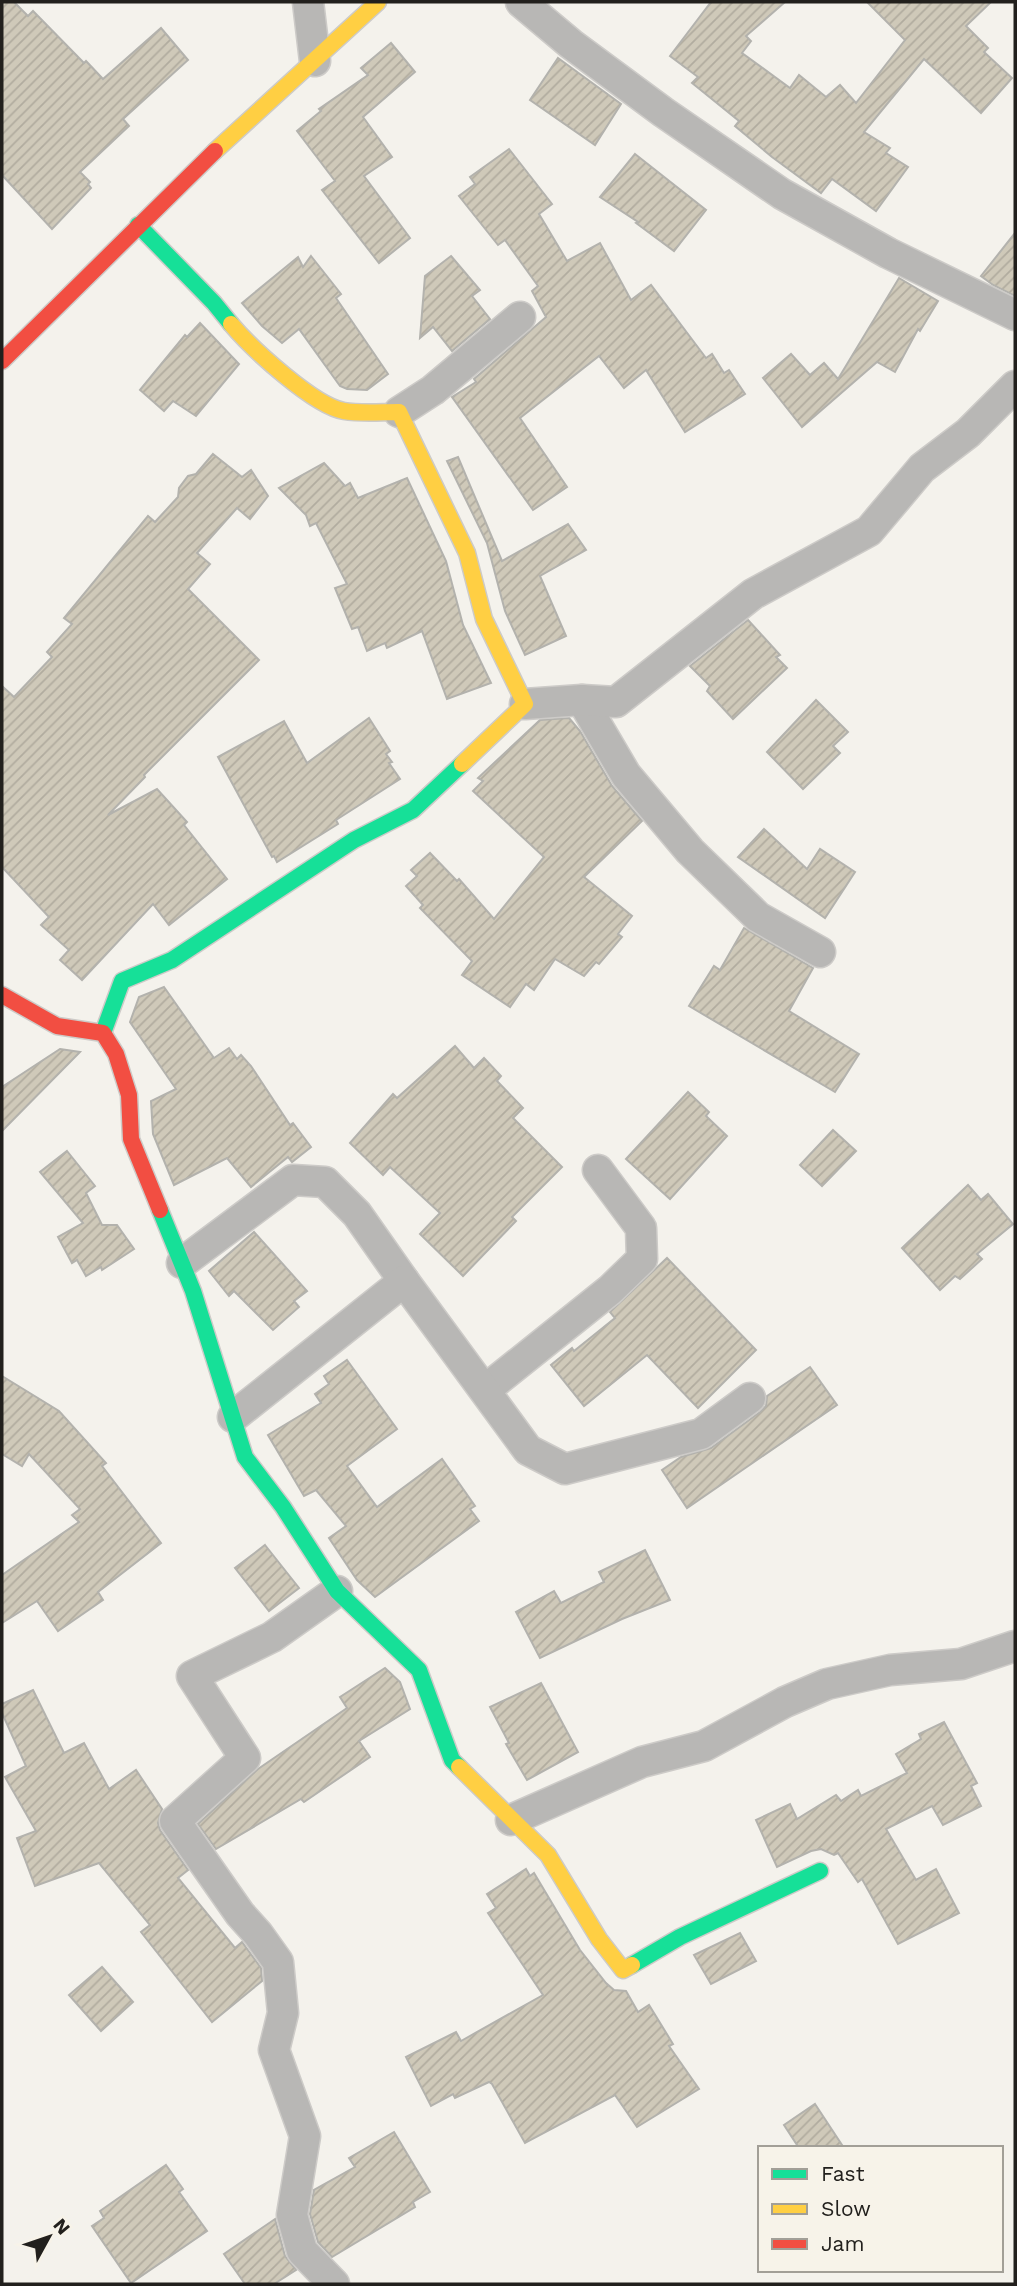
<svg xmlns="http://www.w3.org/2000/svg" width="1017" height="2286" font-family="'Work Sans',sans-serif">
  <defs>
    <pattern id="building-hatch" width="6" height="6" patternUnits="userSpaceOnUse" patternTransform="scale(1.75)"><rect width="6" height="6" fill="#cfc9b9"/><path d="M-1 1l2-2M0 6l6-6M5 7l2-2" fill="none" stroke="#b1ac9f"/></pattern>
  </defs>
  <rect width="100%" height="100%" fill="#f4f2ec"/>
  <g fill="url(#building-hatch)" stroke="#b3b2ad" stroke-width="2">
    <path d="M2 2H14L28 16 33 11 84 63 86 61 103 79 161 28 188 60 123 119 129 126 80 172 90 182 88 184 91 188 52 229 2 175Z"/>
    <path d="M711 2H785L746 36 751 41 742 53 790 88 799 75 826 97 840 85 856 103 905 40 867 2H991L966 26 988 48 984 52 1012 78 981 113 924 59 864 132 890 148 886 153 908 167 876 211 832 179 821 193 772 157 735 126 739 121 692 83 698 77 670 56Z"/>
    <path d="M391 43 415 72 363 117 392 157 364 176 410 238 379 263 322 190 335 181 297 131 321 111 319 109 368 75 361 68Z"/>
    <path d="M558 58 621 104 595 145 530 100Z"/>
    <path d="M509 149 552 204 539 214 567 261 600 243 631 300 651 285 706 358 712 354 724 373 729 370 745 394 685 432 646 370 624 388 599 356 520 418 567 487 533 510 452 397 476 382 474 379 546 317 532 291 538 286 505 240 498 245 459 196 475 184 470 177Z"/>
    <path d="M635 154 706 210 674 251 636 223 638 222 600 197Z"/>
    <path d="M1015 233V296L993 285 981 276Z"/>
    <path d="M311 256 341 294 336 298 388 374 367 390 347 389 340 386 299 329 282 343 262 326 242 303 298 257 303 267Z"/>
    <path d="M451 256 480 290 472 296 490 319 452 351 433 327 420 338 425 276Z"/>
    <path d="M899 278 938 301 920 331 918 329 895 372 877 362 802 427 763 378 791 354 810 375 824 363 838 379Z"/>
    <path d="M200 323 239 364 196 416 173 401 164 411 140 390 185 335 187 337Z"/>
    <path d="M213 454 242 477 251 470 268 496 250 519 237 508 197 553 210 564 188 589 259 660 144 775 145 777 108 815 157 789 187 822 184 825 227 879 169 925 153 904 82 980 60 960 69 950 41 925 49 917 2 867V686L14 697 52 657 47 652 72 624 64 618 148 516 155 522 178 497 179 488 188 476 196 474Z"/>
    <path d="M458 457 502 561 568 524 586 550 540 576 566 636 525 655 505 611 487 543 447 461Z"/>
    <path d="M324 463 345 486 350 483 358 498 407 478 446 561 463 625 491 683 447 699 422 631 387 648 385 643 367 651 358 627 352 629 335 588 347 584 316 523 310 526 306 515 279 488Z"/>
    <path d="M748 620 780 655 776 657 787 668 733 719 707 691 710 686 690 666Z"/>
    <path d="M816 700 848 732 833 746 840 753 803 789 767 752Z"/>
    <path d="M369 718 390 751 386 754 392 762 389 763 400 779 336 820 338 824 277 862 274 856 272 857 218 757 284 721 307 763Z"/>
    <path d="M569 718 580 731 612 786 642 821 584 877 632 916 618 934 622 937 599 964 596 962 584 976 555 959 534 990 526 984 510 1007 462 975 472 961 420 908 423 905 406 886 417 876 411 870 430 853 457 881 459 879 494 919 544 857 473 791 483 781 478 778 540 720Z"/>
    <path d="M764 829 807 869 820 849 855 872 825 918 738 857Z"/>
    <path d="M744 928 813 968 789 1011 859 1054 835 1092 689 1006 714 966 720 970Z"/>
    <path d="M164 987 214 1058 229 1048 237 1059 241 1055 251 1066 290 1125 293 1123 311 1147 292 1162 288 1157 251 1187 227 1158 174 1185 153 1134 151 1101 176 1089 130 1022 139 997Z"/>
    <path d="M455 1046 474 1068 484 1058 501 1076 497 1081 523 1108 513 1118 562 1167 512 1217 516 1221 463 1276 420 1234 440 1213 390 1167 383 1175 350 1143 393 1094 397 1098Z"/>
    <path d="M60 1049 80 1052 2 1131V1087Z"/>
    <path d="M688 1092 709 1112 706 1116 727 1136 670 1199 626 1159Z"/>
    <path d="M833 1130 856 1151 822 1186 800 1165Z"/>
    <path d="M67 1151 95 1186 86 1193 102 1225H117L134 1249 102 1270 101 1267 86 1276 77 1260 72 1263 58 1237 83 1223 40 1172Z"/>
    <path d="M968 1185 981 1200 988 1194 1013 1224 977 1254 982 1259 960 1279 955 1276 940 1290 902 1248Z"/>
    <path d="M254 1232 307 1291 294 1301 299 1307 273 1330 234 1291 229 1296 209 1271Z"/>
    <path d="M667 1258 756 1350 698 1408 647 1355 584 1406 551 1365 572 1348 574 1351 615 1318 610 1312Z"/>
    <path d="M347 1360 397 1429 347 1466 377 1507 442 1459 475 1506 470 1509 479 1521 375 1597 357 1580 329 1538 346 1526 316 1490 304 1496 268 1435 321 1403 315 1394 329 1384 324 1376Z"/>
    <path d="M810 1367 837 1405 687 1508 662 1470 681 1457 711 1448 760 1412 766 1406 767 1396Z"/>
    <path d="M2 1376 59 1411 106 1463 102 1466 161 1543 98 1592 103 1600 58 1631 37 1601 2 1623V1575L79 1522 72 1515 80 1509 29 1454 22 1466 2 1454Z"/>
    <path d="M265 1545 299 1588 269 1611 235 1568Z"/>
    <path d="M645 1550 670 1600 622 1619 540 1658 516 1612 554 1591 561 1603 604 1582 599 1572Z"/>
    <path d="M385 1668 400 1682 410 1709 359 1741 370 1757 304 1802 301 1799 216 1849 198 1824 258 1769 347 1708 340 1697Z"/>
    <path d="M541 1683 578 1752 527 1780 506 1744 509 1743 490 1707Z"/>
    <path d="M33 1690 64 1753 84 1743 109 1789 136 1770 162 1809 158 1823 160 1830 188 1870 178 1878 235 1948 242 1942 261 1968 262 1981 212 2022 141 1932 150 1925 99 1863 35 1886 17 1838 36 1831 5 1777 26 1766 2 1713V1704Z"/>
    <path d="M944 1722 977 1783 971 1786 981 1806 943 1825 932 1806 886 1829 916 1880 936 1869 959 1913 898 1944 862 1879 858 1882 838 1853 834 1855 821 1849 811 1851 777 1867 756 1820 790 1804 797 1819 836 1795 841 1801 858 1790 861 1796 907 1773 896 1754 921 1739 919 1734Z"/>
    <path d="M526 1869 530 1876 534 1873 580 1950 606 1983 614 1990 626 1991 638 2012 649 2005 673 2044 669 2046 699 2089 637 2127 615 2095 525 2143 492 2084 489 2082 455 2098 453 2094 431 2106 406 2057 456 2032 461 2041 543 1995 488 1913 496 1908 487 1894Z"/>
    <path d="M740 1933 756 1961 711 1984 694 1955Z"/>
    <path d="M102 1967 133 2002 101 2031 69 1995Z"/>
    <path d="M815 2104 844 2148H799L784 2125Z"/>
    <path d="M394 2132 430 2192 413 2202 415 2207 332 2257 318 2242 310 2214 314 2190 355 2167 349 2158Z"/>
    <path d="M166 2165 183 2189 179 2192 207 2231 131 2283 92 2226 104 2218 100 2211Z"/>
    <path d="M275 2219 285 2256 296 2270 274 2284H245L224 2254Z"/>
  </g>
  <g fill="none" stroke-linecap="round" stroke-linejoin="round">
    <g stroke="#cdcbc8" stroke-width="33">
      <g id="street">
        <path d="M308 2 315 61"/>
        <path d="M521 2 571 44 663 112 782 194 888 253 1015 315"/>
        <path d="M399 412 433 390 520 317"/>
        <path d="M582 700 626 775 690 851 758 917 820 952"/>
        <path d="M525 704 582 700 616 702 753 594 869 531 922 468 968 433 1015 386"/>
        <path d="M182 1263 293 1180 325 1182 357 1214 404 1281"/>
        <path d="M485 1390 610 1290 642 1259 641 1228 598 1170"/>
        <path d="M233 1417 404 1281 528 1450 565 1469 701 1434 750 1398"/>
        <path d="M511 1820 642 1762 704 1746 785 1702 827 1684 890 1670 961 1664 1015 1646"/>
        <path d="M334 2284 302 2251 292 2215 305 2136 274 2050 283 2013 278 1962 258 1934 240 1914 175 1821 245 1758 192 1676 272 1637 337 1591"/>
      </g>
    </g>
    <g stroke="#cdcbc8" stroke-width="19">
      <g id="fast">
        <path d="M138 225 214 303 231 324"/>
        <path d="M103 1033 122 981 172 960 354 840 413 810 462 764"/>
        <path d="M160 1210 193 1291 245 1457 283 1507 337 1591 419 1670 452 1760 459 1767"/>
        <path d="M632 1965 680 1937 820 1871"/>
      </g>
    </g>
    <g stroke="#cdcbc8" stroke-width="19">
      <g id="slow">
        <path d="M215 151 378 2"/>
        <path d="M231 324C251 348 314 406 344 411 361 414 381 412 399 412L467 553 484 619 525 704 462 764"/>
        <path d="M459 1767 548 1855 599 1939 623 1970 632 1965"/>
      </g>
    </g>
    <g stroke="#cdcbc8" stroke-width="19">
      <g id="jam">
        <path d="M2 361 215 151"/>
        <path d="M2 995 57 1026 103 1033 116 1054 129 1095 131 1139 160 1210"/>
      </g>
    </g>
    <use href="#street" stroke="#b8b7b5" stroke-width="30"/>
    <use href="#fast" stroke="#16e098" stroke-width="16"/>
    <use href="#slow" stroke="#ffcf43" stroke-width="16"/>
    <use href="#jam" stroke="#f24e42" stroke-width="16"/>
  </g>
  <rect width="1017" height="2286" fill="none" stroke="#22201d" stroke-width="7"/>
  <rect x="758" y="2146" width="245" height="126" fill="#f7f3e9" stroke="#a29f97" stroke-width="2"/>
  <rect x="772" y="2169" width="35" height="10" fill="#16e098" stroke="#a29f97" stroke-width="2"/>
  <text x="821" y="2181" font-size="21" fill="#22201d">Fast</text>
  <rect x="772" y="2204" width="35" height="10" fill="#ffcf43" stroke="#a29f97" stroke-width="2"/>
  <text x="821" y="2216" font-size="21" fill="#22201d">Slow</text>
  <rect x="772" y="2239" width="35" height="10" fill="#f24e42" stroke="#a29f97" stroke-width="2"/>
  <text x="821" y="2251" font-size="21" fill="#22201d">Jam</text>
  <g transform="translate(49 2237) rotate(50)" stroke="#f7f3e9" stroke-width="5" paint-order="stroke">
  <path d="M0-5L12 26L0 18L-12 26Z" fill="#22201d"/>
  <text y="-10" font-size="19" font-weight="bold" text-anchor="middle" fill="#22201d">N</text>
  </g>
</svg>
